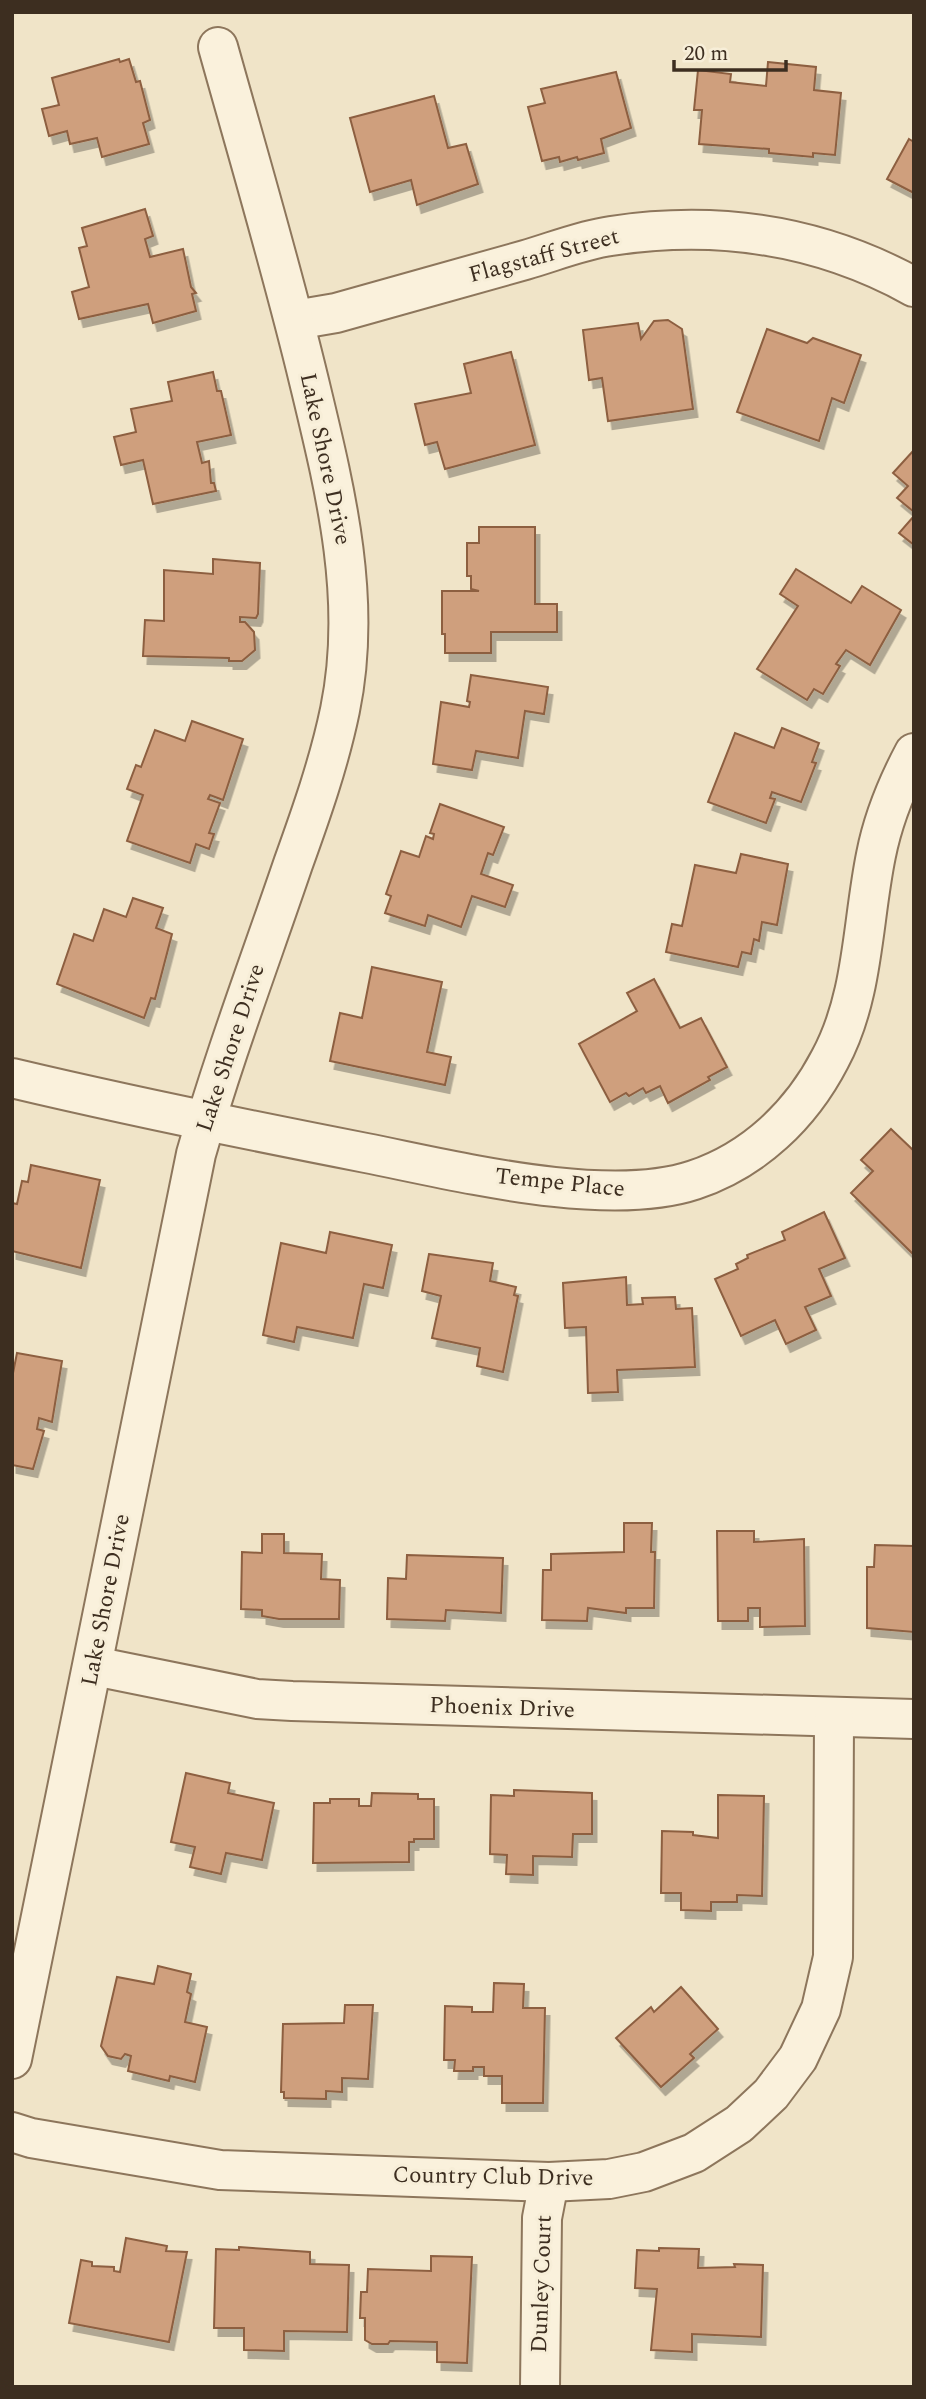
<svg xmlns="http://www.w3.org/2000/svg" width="926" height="2399" font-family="Spectral,serif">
  <defs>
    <filter id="shadow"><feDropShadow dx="4.5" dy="8" stdDeviation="0" flood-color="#0004"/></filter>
  </defs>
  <rect width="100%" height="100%" fill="#f0e4c8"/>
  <g fill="#cf9f7d" stroke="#8d5f41" stroke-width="2" filter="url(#shadow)">
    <path d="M119 59 120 62 129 59 136 82 140 81 150 120 143 123 149 144 102 157 97 138 70 144 67 131 49 136 42 109 59 105 52 78Z"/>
    <path d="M768 62 816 67 814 90 841 93 835 155 813 153V157L769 153V149L699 144 702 110H694L698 70 731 74 730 82 766 86Z"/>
    <path d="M616 72 631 128 601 139 604 153 578 160 577 157 560 162 559 157 542 161 528 107 545 103 541 89Z"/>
    <path d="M434 96 448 148 466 144 478 184 417 205 411 180 370 192 350 118Z"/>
    <path d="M909 139 914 142V193L887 179Z"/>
    <path d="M145 209 153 236 145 239 150 257 183 249 191 287 196 293 192 294 196 311 153 323 148 304 79 319 72 292 89 287 79 248 87 246 82 228Z"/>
    <path d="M668 320 682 329 693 409 608 421 602 378 589 380 583 330 638 323 641 339 654 321Z"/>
    <path d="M767 329 807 343 813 338 861 355 844 403 832 398 819 441 737 412Z"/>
    <path d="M511 352 535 445 445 469 437 442 425 445 415 404 471 393 464 364Z"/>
    <path d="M213 372 217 391H221L231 435 197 442 202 463 209 461 211 483H214L216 491 153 504 143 460 121 465 114 437 136 432 131 409 172 401 168 382Z"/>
    <path d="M913 451H914V512L897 498 908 486 893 473Z"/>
    <path d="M914 516V545L899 533Z"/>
    <path d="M479 527H535V604H557V632H491V653H445V634H442V591H479L471 589V576H467V543H479Z"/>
    <path d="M213 559 260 563 258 614 256 618 240 617V622H245L254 632 255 650 242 661H229V658L143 656 145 620 164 621V570L213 574Z"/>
    <path d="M796 569 851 603 862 586 901 610 870 665 846 650 836 664 840 666 823 694 814 689 807 700 757 669 798 606 780 594Z"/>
    <path d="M471 675 548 687 544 714 525 711 518 758 476 751 472 770 433 764 441 702 469 707 470 702 467 701Z"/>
    <path d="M192 721 243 739 223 800 210 795 208 799 220 803 209 833 214 834 209 849 196 844 190 863 127 841 143 795 127 789 136 765 141 767 155 730 185 741Z"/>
    <path d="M782 728 819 743 812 762 816 763 801 802 772 792 770 798 775 799 766 823 708 802 735 733 774 748Z"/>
    <path d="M440 804 504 827 493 855 488 853 481 874 513 885 505 907 472 896 461 927 428 915 425 926 385 913 391 896 386 894 401 851 419 857 426 836 433 839 434 834 430 833Z"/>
    <path d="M741 854 788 864 777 925 762 922 759 941 754 939 751 954 742 952 738 967 666 952 672 924 682 926 695 865 736 873Z"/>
    <path d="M133 898 163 908 156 928 172 934 155 999 151 998 144 1018 57 984 74 934 93 941 104 909 126 917Z"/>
    <path d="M372 967 442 982 427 1052 451 1057 445 1085 330 1061 340 1013 362 1018Z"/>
    <path d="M654 979 680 1028 701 1018 727 1067 708 1077 710 1080 668 1103 660 1086 646 1093 643 1088 629 1096 626 1093 610 1102 579 1044 637 1011 627 993Z"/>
    <path d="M891 1129 914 1151V1255L851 1193 873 1171 861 1160Z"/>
    <path d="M31 1165 100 1180 81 1268 12 1251V1203L17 1204 22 1181 28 1182Z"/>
    <path d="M824 1212 845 1258 819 1269 831 1296 805 1307 816 1330 786 1344 775 1320 741 1336 715 1279 738 1269 736 1264 748 1258 747 1255 785 1240 782 1232Z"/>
    <path d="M330 1232 392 1245 383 1288 364 1284 353 1338 297 1327 294 1342 263 1335 281 1243 326 1253Z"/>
    <path d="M429 1254 493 1263 490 1281 516 1287 514 1295 518 1296 503 1372 477 1366 480 1348 432 1338 441 1296 422 1291Z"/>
    <path d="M626 1277 627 1305 643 1304 642 1298 675 1297 676 1309 692 1308 695 1367 617 1370 618 1392 588 1393 586 1327 565 1328 563 1283Z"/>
    <path d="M17 1353 62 1361 52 1422 39 1418 37 1429 44 1431 33 1469 12 1465V1378Z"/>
    <path d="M624 1523H652L651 1552H655L654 1608H626V1613L588 1608 587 1621 542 1620 543 1570H551V1554L624 1552Z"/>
    <path d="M717 1531H754V1542L804 1539 805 1626 760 1627V1608H748V1621H718Z"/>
    <path d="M262 1534H284V1553L322 1554 321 1579 340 1580 339 1619H279L262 1616V1610L241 1609 242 1552 262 1553Z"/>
    <path d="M875 1545 914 1546V1632L867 1628V1567H874Z"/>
    <path d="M407 1555 503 1558 501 1613 446 1610 445 1621 387 1619 388 1578 406 1579Z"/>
    <path d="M186 1773 230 1783 228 1793 274 1803 262 1860 226 1853 221 1874 190 1867 195 1847 171 1842Z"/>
    <path d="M514 1790 592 1793V1834H573L572 1857 533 1856V1875L506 1874 507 1855 490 1854 491 1795 514 1796Z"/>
    <path d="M372 1793 418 1794V1799H434V1839H414V1842H409V1862L313 1863 314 1803H330V1799H359V1806H371Z"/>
    <path d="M718 1795 764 1796 762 1896 737 1895V1902H711V1911L681 1910V1893H661L662 1831 693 1832V1835L718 1838Z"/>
    <path d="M158 1966 191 1974 187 1992 191 1994 185 2022 207 2027 195 2082 170 2076 169 2081 128 2071 131 2056 125 2054 121 2059 108 2056 101 2046 117 1977 154 1984Z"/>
    <path d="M494 1983 524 1984 523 2008H545L543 2103H502V2076H484V2067H473V2071H454L455 2060H444L445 2006 472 2007V2012H493Z"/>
    <path d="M681 1987 718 2029 690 2054 694 2058 661 2087 616 2038 651 2007 654 2012Z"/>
    <path d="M345 2005H373L368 2079 342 2078V2092L326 2091V2099L284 2098V2092H281L283 2024 344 2023Z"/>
    <path d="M126 2238 167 2246 166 2251 187 2252 169 2342 69 2323 81 2260 92 2262V2266L114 2267V2271L120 2272Z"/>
    <path d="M239 2247 310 2252V2264L349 2265 347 2332 284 2331V2351L244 2350V2328H214L216 2249 239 2250Z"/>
    <path d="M659 2248 699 2249 698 2268 735 2267 734 2264 763 2265 761 2337 692 2334V2352L651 2350 657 2289 635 2288 637 2250 659 2251Z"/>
    <path d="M431 2256 472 2257 467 2363 437 2362V2342L390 2341 388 2344H372L365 2340V2318H360L361 2292H367L368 2269 431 2271Z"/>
  </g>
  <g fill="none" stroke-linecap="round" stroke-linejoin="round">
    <g stroke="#8d765c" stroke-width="42">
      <g id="minor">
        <path d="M295 320 336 313C399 295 462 278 525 260 553 252 582 240 611 236 717 220 820 235 914 287"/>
        <path d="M12 1078C130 1106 248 1130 366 1153 457 1171 607 1209 694 1180 754 1160 801 1115 830 1059 864 996 862 923 876 855 883 819 897 785 914 753"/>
        <path d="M94 1666 257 1699 292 1701 914 1719"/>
        <path d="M12 2059 196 1154C224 1056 260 961 293 864 311 814 329 763 340 710 363 599 335 489 309 381 282 269 249 158 218 47"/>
        <path d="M12 2132 31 2138 220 2170 549 2182 609 2179 644 2172 694 2153 739 2124 771 2094 798 2058 821 2009 833 1957 834 1718"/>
        <path d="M540 2387 542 2218 549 2182"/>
      </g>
    </g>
    <use href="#minor" stroke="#faf1dc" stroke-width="38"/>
  </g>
  <g text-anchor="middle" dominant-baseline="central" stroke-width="6" stroke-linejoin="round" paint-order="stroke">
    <g font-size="23" fill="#3d2e20" stroke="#f7eed8">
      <text transform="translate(544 256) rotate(-15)">Flagstaff Street</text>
      <text transform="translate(325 459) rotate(78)">Lake Shore Drive</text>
      <text transform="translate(231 1048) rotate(-72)">Lake Shore Drive</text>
      <text transform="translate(560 1183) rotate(6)">Tempe Place</text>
      <text transform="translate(106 1600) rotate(-79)">Lake Shore Drive</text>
      <text transform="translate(502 1708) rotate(2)">Phoenix Drive</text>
      <text transform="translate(493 2177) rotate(1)">Country Club Drive</text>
      <text transform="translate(542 2284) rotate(-88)">Dunley Court</text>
    </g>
  </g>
  <rect width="926" height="2399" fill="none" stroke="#3d2e20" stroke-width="28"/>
  <path d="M674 60v10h112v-10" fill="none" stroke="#3d2e20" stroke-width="3.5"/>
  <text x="684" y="60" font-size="21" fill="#3d2e20" stroke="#f7eed8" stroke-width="5" paint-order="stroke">20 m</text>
</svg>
